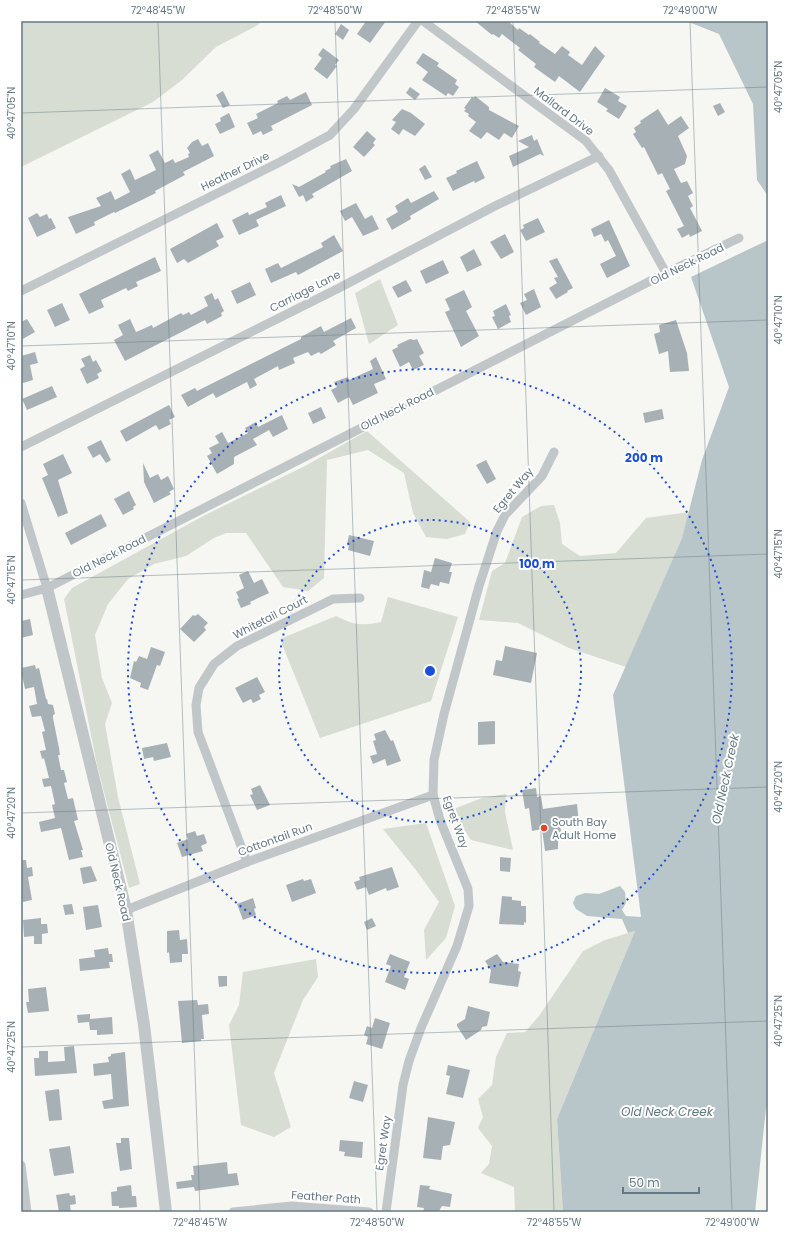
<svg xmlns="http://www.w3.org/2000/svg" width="789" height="1233" font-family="Poppins,sans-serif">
  <rect width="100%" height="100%" fill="#f6f6f2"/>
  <g fill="#d7ddd3">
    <path d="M21 21H261L258 25 216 47 182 80 153 102 21 167Z"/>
    <path d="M380 279 398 325 369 344 355 293Z"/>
    <path d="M367 431 470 522 465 534 447 539 426 537 413 513 404 473 368 450 327 460 324 578 308 591 283 587 246 533H226L214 538 186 556 154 564 128 579 108 604 95 635 102 678 112 703 105 724 118 797 140 884 129 888 97 765 64 599 72 588 205 515 305 466Z"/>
    <path d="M554 505 560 523 562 544 580 556 616 553 646 518 689 512 682 538 626 667 569 648 518 623 479 620 492 571 505 563 522 517 541 506Z"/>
    <path d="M388 597 458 617 431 701 320 738 280 639 336 616C354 625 361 626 381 622Z"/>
    <path d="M506 794 505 812 513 850 471 840 451 810 482 798Z"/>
    <path d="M426 823 455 906 446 938 426 960 424 930 439 902 416 870 383 829Z"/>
    <path d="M635 931 557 1119 563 1212H515L514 1187 481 1173 489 1164 492 1146 478 1128 483 1117 478 1099 492 1085 496 1057 507 1033 525 1032 539 1016 583 951 605 940Z"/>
    <path d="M316 959 318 977 303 1000 274 1073 291 1127 274 1137 241 1125 229 1025 239 1005 243 972Z"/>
  </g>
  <g fill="#b8c6c9">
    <path d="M686 21H768V196L757 180 753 104 719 34Z"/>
    <path d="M768 240V1104L766 1108 755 1212H563L557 1119 635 931 628 933 622 919 587 916 576 909 573 903 576 896 585 893 599 894 620 886 625 892 626 903 622 910 626 916 641 917 613 695 682 538 702 460 729 387 691 277Z"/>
  </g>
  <g fill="#a7b1b5">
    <path d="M366 21H386L370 43 357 34Z"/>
    <path d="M475 21H508L518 30 519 28 529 35 530 34 540 42 539 43 555 54 562 46 570 52 568 55 582 65 595 46 605 56 580 92 559 76 555 82 534 67 536 64 518 50 520 48 502 34 499 38 493 34 492 35Z"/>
    <path d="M341 24 349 30 343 40 335 34Z"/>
    <path d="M323 48 339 60 335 65 337 66 327 79 314 69 322 58 318 55Z"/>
    <path d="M423 53 439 63 437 66 457 80 455 84 459 87 453 96 448 93 446 96 422 80 428 72 416 63Z"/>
    <path d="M410 87 420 94 415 100 406 93Z"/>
    <path d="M605 88 620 97 618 101 627 106 619 119 606 111 608 109 597 102Z"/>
    <path d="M223 91 230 105 223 108 216 95Z"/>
    <path d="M306 92 312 105 271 126 273 130 263 135 261 131 253 135 247 123 258 118 256 114 278 103 277 101 287 96 290 100Z"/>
    <path d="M475 96 489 107V110L519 126 512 138 504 133 499 140 487 132 481 139 469 131 476 122 468 116 469 114 464 111 466 109 464 108 472 97 474 98Z"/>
    <path d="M720 103 725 112 718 116 713 106Z"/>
    <path d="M402 109 411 113 425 124 415 136 403 129 399 135 391 129 396 122 392 120Z"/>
    <path d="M658 109 668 125 681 116 689 128 678 136 687 156 685 164 674 169 681 183 687 181 693 193 688 196 693 206 690 208 702 231 690 237 689 234 682 238 677 229 684 226 666 191 670 189 662 173 658 175 644 147 642 148 633 134 636 132 634 128 641 123 640 121Z"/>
    <path d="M229 113 235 127 220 134 215 124 221 121 220 118Z"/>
    <path d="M367 131 376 139 373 143 375 145 364 157 353 147Z"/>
    <path d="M532 135 534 141 537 139 544 156 540 154 513 167 509 156 529 147 518 141Z"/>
    <path d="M198 139 202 146 208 143 214 156 183 172 185 175 155 191 156 193 115 213 114 212 94 222 95 225 76 234 68 217 101 206 96 198 111 191 115 200 130 192 121 174 130 169 135 180 156 170 149 155 158 150 165 163 173 159 175 163 189 157 188 154 190 153 187 148 192 142Z"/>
    <path d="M346 159 352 171 312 194 314 197 306 202 303 195 299 197 292 184 299 187 326 172 325 171 331 168 330 166Z"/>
    <path d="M477 161 485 178 475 183 474 181 453 191 446 178 457 173 456 171Z"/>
    <path d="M425 165 432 177 425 180 419 169Z"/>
    <path d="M434 191 439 199 410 216 411 219 392 230 386 219 398 212 395 206 408 198 411 203Z"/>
    <path d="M281 195 286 206 256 220 259 226 239 235 232 220 248 212 249 215 267 207 265 203Z"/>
    <path d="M356 203 365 219 372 215 379 229 363 236 352 217 345 221 340 211Z"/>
    <path d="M37 213 40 217 47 214 49 219 51 218 56 228 37 237 28 218Z"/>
    <path d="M538 218 545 232 526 241 520 230 524 228 523 225Z"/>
    <path d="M609 220 630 266 607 278 600 264 616 256 608 240 605 242 601 234 594 237 591 229Z"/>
    <path d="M217 223 224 237 216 241 219 246 188 263 184 259 177 263 170 249Z"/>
    <path d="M505 234 514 252 501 259 490 242Z"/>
    <path d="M334 235 343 251 298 275 296 272 271 283 265 269 278 263 281 268 323 247 321 243Z"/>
    <path d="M474 249 482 265 467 272 460 257Z"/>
    <path d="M155 257 161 271 136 282 138 286 128 291 126 288 101 300 104 307 89 314 79 294Z"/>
    <path d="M557 258 573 288 567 291 568 292 556 299 549 288 557 283 554 278 558 277 549 261Z"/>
    <path d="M443 260 449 273 426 284 420 271Z"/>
    <path d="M406 280 412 291 398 298 392 287Z"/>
    <path d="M250 282 256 295 237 304 231 291Z"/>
    <path d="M534 289 541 307 526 315 520 303 527 300 524 294Z"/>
    <path d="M464 290 472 307 466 311 479 336 461 347 445 312 450 310 445 299Z"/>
    <path d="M212 293 215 300 218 298 224 311 221 313 222 316 207 324 205 320 125 361 114 340 123 335 118 325 130 319 136 332 152 325 153 328 181 313 183 315 189 312 191 315 208 306 204 297Z"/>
    <path d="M62 303 70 320 55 327 47 310Z"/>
    <path d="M506 304 511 315 509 316 511 322 498 329 492 317 495 316 493 311Z"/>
    <path d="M351 318 356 328 333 341 336 345 321 354 319 352 311 356 308 352 293 358 295 363 279 370 278 366 254 379 257 385 250 389 247 382 216 398 213 393 188 407 181 395 195 388 197 391 301 339V337L321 326 324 332Z"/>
    <path d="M27 319 35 332 21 340V322Z"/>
    <path d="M676 320 687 353 689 371 670 372 668 351 659 354 654 334 660 332 659 325Z"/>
    <path d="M410 339 414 340 417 339 424 353 419 356 424 365 413 370 409 362 400 367 392 350 398 347 397 345Z"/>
    <path d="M35 352 38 363 30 365 33 380 23 383 21 379V356Z"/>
    <path d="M90 355 93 362 96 360 102 371 97 374 99 378 87 384 80 369 85 366 81 359Z"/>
    <path d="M376 357 386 379 374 384 378 393 353 405 349 397 338 403 331 390 337 387 334 382 348 377 349 380 373 369 370 361Z"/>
    <path d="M52 386 57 397 27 410 22 399Z"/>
    <path d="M169 405 175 417 169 420 171 424 159 430 156 425 126 442 120 431Z"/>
    <path d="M321 407 326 418 313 424 308 413Z"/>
    <path d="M662 409 664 419 645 423 643 413Z"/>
    <path d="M282 415 288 429 273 437 269 430 253 439 257 445 234 457V464L217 474 207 456 212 453 209 448 219 443 215 436 222 432 228 443 248 433 245 428 256 422 258 427Z"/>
    <path d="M101 440 111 460 106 463 100 454 93 458 87 447Z"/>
    <path d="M63 454 72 473 58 480 68 513 58 517 42 478 48 475 43 464Z"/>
    <path d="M486 460 496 479 487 484 476 465Z"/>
    <path d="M143 463 150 478 158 474 161 480 168 476 174 489 169 492 171 494 154 503 144 482Z"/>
    <path d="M129 491 136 505 133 507 134 509 123 515 114 499Z"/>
    <path d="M101 514 107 526 71 545 65 533Z"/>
    <path d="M349 535 374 541 370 556 348 550 349 545 347 544Z"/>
    <path d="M435 558 452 563 449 572H452L449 584 440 582 439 586 431 584 429 589 421 587 424 570 431 572Z"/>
    <path d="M248 571 254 583 262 579 269 593 250 602 251 604 241 608 237 599 239 598 236 592 244 588 239 575Z"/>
    <path d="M198 614 208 623 204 627 206 630 194 642 180 629 193 615 195 616Z"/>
    <path d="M30 619 33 635 21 638V621Z"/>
    <path d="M505 646 537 653 531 683 493 675 496 660 502 661Z"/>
    <path d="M151 647 165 652 160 666 157 665 148 690 140 687 141 683 130 678 134 661 136 662 139 656 147 659Z"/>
    <path d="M35 665 36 669 39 668 46 699H47L48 704 53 705 55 714 53 715V718L59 748 60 755H58L61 770H64L67 782 64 783 68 799 73 798 78 820 74 821 83 850H81L83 857 69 860 61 828 41 832 39 822 55 818 52 805 55 804 51 786 44 787 42 779 49 778 44 758 42 759 40 751 46 750 42 732 45 731 41 716 32 717 29 706 37 704 34 687 25 689 21 670V668Z"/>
    <path d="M257 677 265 692 259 695 261 699 253 703 251 699 243 703 235 688Z"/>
    <path d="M495 721V744L478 745V722Z"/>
    <path d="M385 730 391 741 393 740 401 761 387 766 385 759 373 764 370 756 377 754 373 741 376 740 374 734Z"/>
    <path d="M167 743 171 757 154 761 153 757 144 759 142 748Z"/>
    <path d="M260 785 270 805 257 810 250 795 253 794 251 789Z"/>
    <path d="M536 788 537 797 541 796 543 809 577 804 579 823 560 826 562 836 558 837V849L545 851 542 829 532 831 529 808 525 809 522 790Z"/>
    <path d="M195 831 197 836 204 834 207 843 201 846 203 851 182 857 177 843 188 839 186 834Z"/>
    <path d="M500 857 511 858 510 872 500 871Z"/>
    <path d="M21 860H26L27 868 32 867 33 876 28 877 32 900 23 902 21 893Z"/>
    <path d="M91 866 97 881 83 884 80 868Z"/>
    <path d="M392 867 399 887 387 891 386 888 369 895 366 887 357 890 354 882 360 880 359 877Z"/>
    <path d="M303 879 304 881 311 879 316 893 292 902 286 885Z"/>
    <path d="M502 896 512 897V900L521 901V906H526V923L524 922V925L499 924Z"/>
    <path d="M253 898 256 908 254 909 256 915 243 920 237 904Z"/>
    <path d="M72 904 74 914 65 915 63 905Z"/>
    <path d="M98 905 102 927 86 930 83 907Z"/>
    <path d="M41 918V924H47L48 933 42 934V944H34V936L24 937 23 920Z"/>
    <path d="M372 918 376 926 367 930 364 922Z"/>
    <path d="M179 930 180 940 187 939 188 954H182V962L170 963 169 952 167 953V931Z"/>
    <path d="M108 948 109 954H112L113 962H109L110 968 80 971 79 959 95 957 94 950Z"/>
    <path d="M390 954 410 962 404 977 409 979 405 990 385 982 391 966 386 964Z"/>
    <path d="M497 954 503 962 519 964 518 971 521 972 518 987 489 983 491 970 485 961Z"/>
    <path d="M218 976H227V986L219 987Z"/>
    <path d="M46 987 49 1011 28 1013 26 1002H29L28 989Z"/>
    <path d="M197 1000 198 1005 208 1004 209 1014 202 1015 204 1039H201V1041L182 1043 178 1001Z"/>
    <path d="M468 1006 490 1012 487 1026 482 1027 481 1030 466 1040 457 1026V1024L465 1019Z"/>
    <path d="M90 1014V1019L112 1017 113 1034 97 1035V1030H90L89 1022 78 1023 77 1015Z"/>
    <path d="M375 1018 390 1023 382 1049 366 1044 368 1037 364 1035 367 1026 372 1028Z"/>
    <path d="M74 1046 77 1073 35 1076 34 1058H39V1051H48V1062L65 1061 64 1047Z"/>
    <path d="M125 1052 129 1106 104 1109 102 1101 113 1099 111 1074 94 1076 93 1064 109 1062 108 1057 111 1056V1054Z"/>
    <path d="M448 1065 470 1070 463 1098 446 1094 450 1076 446 1075Z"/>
    <path d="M354 1081 368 1085 363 1102 349 1098Z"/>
    <path d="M59 1089 62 1120 49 1121 45 1091Z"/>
    <path d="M428 1117 455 1122 450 1145 443 1146 441 1160 423 1158Z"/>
    <path d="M121 1138H129L132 1169 120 1171 116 1143H121Z"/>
    <path d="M340 1140 363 1142 362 1158 344 1156 345 1152 339 1151Z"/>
    <path d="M70 1146 74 1173 54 1176 49 1149Z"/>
    <path d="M227 1162 228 1174 237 1173 239 1185 195 1191 194 1187 177 1189 176 1182 192 1180 191 1175H194L193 1166Z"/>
    <path d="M131 1185 132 1196H136L137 1207 119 1208V1206H112L111 1192 117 1191V1187Z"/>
    <path d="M420 1185 430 1186 429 1189 452 1194 450 1207 442 1206 439 1211 423 1212 424 1208 417 1207Z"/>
    <path d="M69 1193 70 1196 75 1195 76 1204 70 1205 71 1212H59L56 1195Z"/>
  </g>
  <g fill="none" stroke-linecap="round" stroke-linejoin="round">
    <g stroke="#c1c6c8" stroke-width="9">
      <path d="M423 21 586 141 609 170 666 273"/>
      <path d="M21 291 280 162 330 135 354 109 418 21"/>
      <path d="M21 447 339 288 493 207 599 156"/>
      <path d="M21 503 47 588"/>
      <path d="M21 595 47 588 666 273 739 238"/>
      <path d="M247 862 198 732 196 705 199 688 214 664 237 646 333 599 360 598"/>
      <path d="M126 910 247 862 433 795"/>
      <path d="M21 1165 27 1212"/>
      <path d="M233 1212 292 1206 369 1212"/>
      <path d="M386 1212 403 1085 409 1061 421 1028 457 946 469 906 468 889 440 820 433 795 434 760 444 714 479 586 497 531 505 515 542 476 554 452"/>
    </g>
    <path stroke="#c1c6c8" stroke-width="12" d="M47 588 126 910 144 1025 166 1212"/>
  </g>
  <path fill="none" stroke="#647883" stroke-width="1" stroke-opacity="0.45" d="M158 21 200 1212M335 21 377 1212M513 21 554 1212M690 21 732 1212M21 113 768 87M21 346 768 320M21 580 768 554M21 813 768 787M21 1047 768 1021M21 1176 22 1212"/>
  <g fill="none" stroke="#1d4ed8" stroke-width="2" stroke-dasharray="2 4">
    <circle cx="430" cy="671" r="151"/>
    <circle cx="430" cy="671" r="302"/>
  </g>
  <circle fill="#e44424" stroke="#fff" stroke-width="1.5" cx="544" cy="828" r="4"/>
  <g text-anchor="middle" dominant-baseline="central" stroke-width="4" stroke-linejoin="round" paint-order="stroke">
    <g font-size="11" fill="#647883" stroke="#fff">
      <text transform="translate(564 111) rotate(37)">Mallard Drive</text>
      <text transform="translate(235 171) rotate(-26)">Heather Drive</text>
      <text transform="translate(687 264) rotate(-26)">Old Neck Road</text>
      <text transform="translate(305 291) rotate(-27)">Carriage Lane</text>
      <text transform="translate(397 409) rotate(-27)">Old Neck Road</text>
      <text transform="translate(513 490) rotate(-50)">Egret Way</text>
      <text transform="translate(109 556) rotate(-27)">Old Neck Road</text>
      <text transform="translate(270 617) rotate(-27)">Whitetail Court</text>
      <text transform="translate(456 822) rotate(70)">Egret Way</text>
      <text transform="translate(275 839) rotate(-20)">Cottontail Run</text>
      <text transform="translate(118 882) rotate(77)">Old Neck Road</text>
      <text transform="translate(383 1143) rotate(-82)">Egret Way</text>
      <text transform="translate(326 1197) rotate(4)">Feather Path</text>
    </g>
    <g font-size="11" fill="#647883" stroke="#fff" text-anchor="start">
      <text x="552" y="822">South Bay<tspan x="552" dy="13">Adult Home</tspan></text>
    </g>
    <g font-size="12" font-style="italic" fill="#607a80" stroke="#fff">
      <text transform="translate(725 779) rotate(-78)">Old Neck Creek</text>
      <text x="667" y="1111">Old Neck Creek</text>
    </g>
  </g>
  <circle cx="430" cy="671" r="6" fill="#1d4ed8" stroke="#fff" stroke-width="2"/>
  <g font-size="12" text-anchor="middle" font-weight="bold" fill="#1d4ed8" stroke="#fff" stroke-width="4" stroke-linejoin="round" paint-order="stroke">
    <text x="644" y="462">200 m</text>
    <text x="537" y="568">100 m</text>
  </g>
  <rect width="789" height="1233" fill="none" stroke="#ffffff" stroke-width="44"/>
  <path d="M623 1187v6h76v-6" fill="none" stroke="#647883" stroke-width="2"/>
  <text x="629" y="1187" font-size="12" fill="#647883" stroke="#ffffff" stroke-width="3" paint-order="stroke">50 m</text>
  <rect x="22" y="22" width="745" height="1189" fill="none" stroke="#647883" stroke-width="1.5"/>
  <g font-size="10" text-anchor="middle" fill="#647883">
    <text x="158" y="14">72°48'45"W</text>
    <text x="335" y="14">72°48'50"W</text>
    <text x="513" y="14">72°48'55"W</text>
    <text x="690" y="14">72°49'00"W</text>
    <text transform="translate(778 87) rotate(-90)" y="4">40°47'05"N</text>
    <text transform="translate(11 113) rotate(-90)" y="4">40°47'05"N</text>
    <text transform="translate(778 320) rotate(-90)" y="4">40°47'10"N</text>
    <text transform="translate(11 346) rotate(-90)" y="4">40°47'10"N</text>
    <text transform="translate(778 554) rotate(-90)" y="4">40°47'15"N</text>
    <text transform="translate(11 580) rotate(-90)" y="4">40°47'15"N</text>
    <text transform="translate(778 787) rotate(-90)" y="4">40°47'20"N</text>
    <text transform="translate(11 813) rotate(-90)" y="4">40°47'20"N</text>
    <text transform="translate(778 1021) rotate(-90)" y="4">40°47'25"N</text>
    <text transform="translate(11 1047) rotate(-90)" y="4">40°47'25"N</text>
    <text x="200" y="1226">72°48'45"W</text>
    <text x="377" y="1226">72°48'50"W</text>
    <text x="554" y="1226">72°48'55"W</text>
    <text x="732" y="1226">72°49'00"W</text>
  </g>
</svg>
